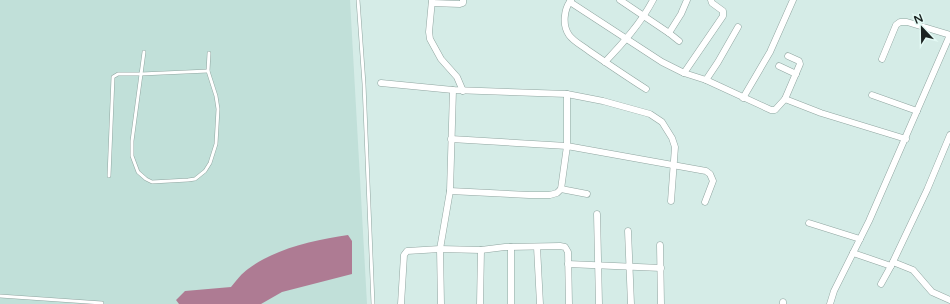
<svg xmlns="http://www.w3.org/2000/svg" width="950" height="304" font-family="'Varela Round',sans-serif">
  <rect width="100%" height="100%" fill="#d5ece7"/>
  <path fill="#c1e0d9" d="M0 0H350L367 304H0Z"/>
  <path fill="#ae7b93" d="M348 235 352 241V274L282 292 261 304H179L176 300 185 291 231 287C236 281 242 273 248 269 276 248 315 240 348 235Z"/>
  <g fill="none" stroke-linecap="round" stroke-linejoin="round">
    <g stroke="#90a5a0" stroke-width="4">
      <g id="service">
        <path d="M358 0 364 84 373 304"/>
        <path d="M144 52 132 141V156L138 172 146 179 152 182 188 180 195 179 205 171 210 163 216 144 218 109 216 96 208 71 209 53"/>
        <path d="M109 176 113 77 118 74H141L208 71"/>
        <path d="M0 296 102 303"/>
      </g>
    </g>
    <g stroke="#90a5a0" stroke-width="7">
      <g id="minor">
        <path d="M432 0 429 32 430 39 441 59 457 77 463 91"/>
        <path d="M571 0C564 9 562 25 569 35 574 42 583 46 589 51 608 64 627 77 646 89"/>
        <path d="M620 0 669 33 679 41"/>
        <path d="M570 2 662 62 684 73 706 80 771 110H775L785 99 821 113 906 139"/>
        <path d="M432 3 460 4 463 3V0"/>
        <path d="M669 33 681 14 687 0"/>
        <path d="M882 59 896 25 900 22H907L950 35"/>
        <path d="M605 62C623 43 641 23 653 0"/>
        <path d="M779 66 796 74"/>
        <path d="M684 73 723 16V11L712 3 711 0"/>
        <path d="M706 80 718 62 738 27"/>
        <path d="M381 83 453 90 567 94 603 101 650 114 662 122 672 138 675 147 671 201"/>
        <path d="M872 95 917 111"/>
        <path d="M743 98 770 52 793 0"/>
        <path d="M785 99 800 64 799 61 788 56"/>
        <path d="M451 139 567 146V94"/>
        <path d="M561 189 587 194"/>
        <path d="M450 191 529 195H550L557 193 561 189 567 146 706 171 710 174 713 181 705 202"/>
        <path d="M597 214 599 304"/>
        <path d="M809 223 860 239"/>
        <path d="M628 231 631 304"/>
        <path d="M660 245 661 304"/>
        <path d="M511 247V304"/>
        <path d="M537 247 540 304"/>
        <path d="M853 253 891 266 927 190 950 135"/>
        <path d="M893 262 913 270 932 292 950 300"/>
        <path d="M568 264 661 268"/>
        <path d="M881 284 891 266"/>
        <path d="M401 304 404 255 407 251 440 249 481 250 505 247 560 246 565 247 568 252 569 304"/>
        <path d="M441 304 440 249 450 191 453 90"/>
        <path d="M480 304 481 250"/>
        <path d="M783 304V302"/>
        <path d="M830 304 834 291 869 221 950 35"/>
      </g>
    </g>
    <use href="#service" stroke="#fff" stroke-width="3"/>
    <use href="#minor" stroke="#fff" stroke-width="6"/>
  </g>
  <g transform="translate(922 28) rotate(338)" stroke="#e3f9f4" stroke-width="3" paint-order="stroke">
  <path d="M0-3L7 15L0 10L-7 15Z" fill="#1a2220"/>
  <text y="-6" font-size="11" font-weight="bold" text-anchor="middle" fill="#1a2220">N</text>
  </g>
</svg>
